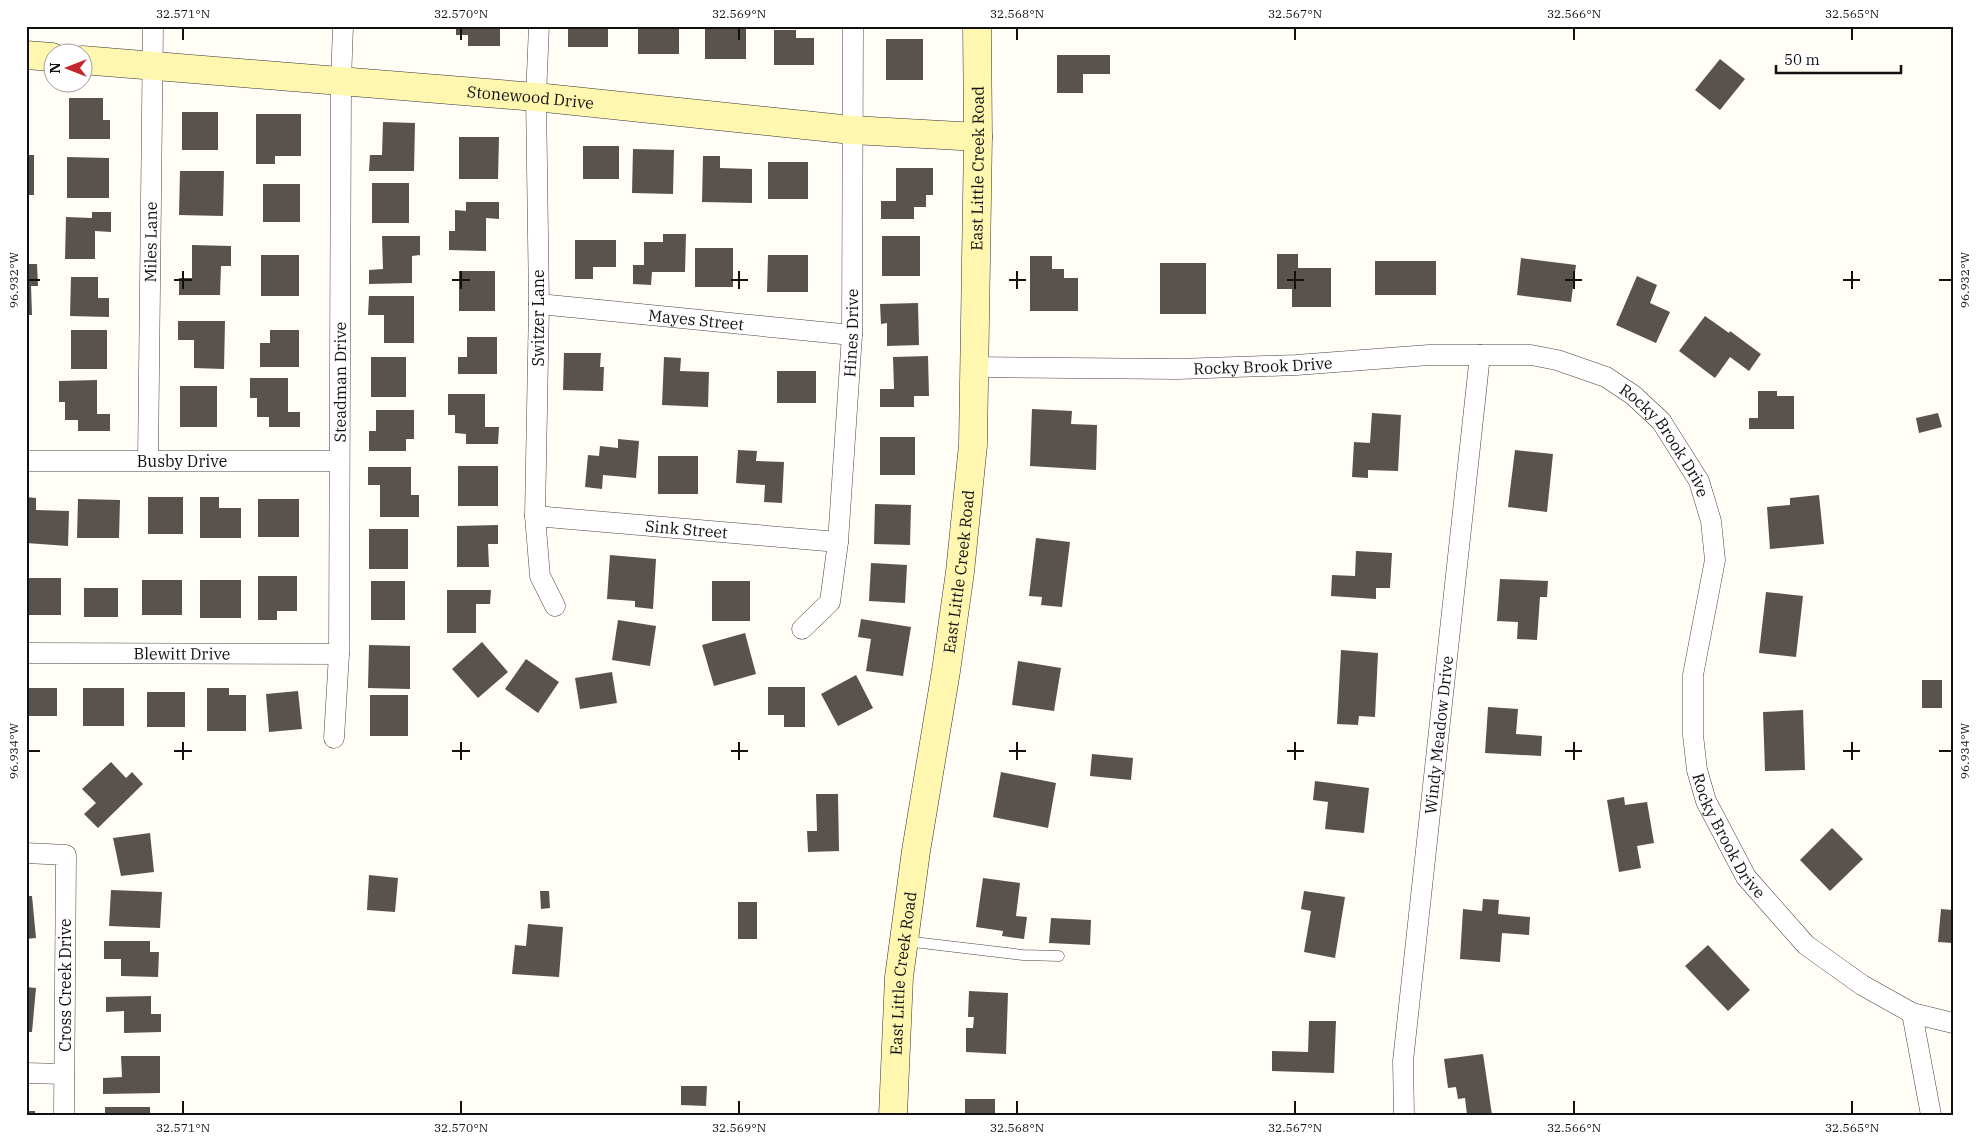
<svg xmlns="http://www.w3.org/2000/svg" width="1979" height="1141" font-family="'IBM Plex Serif',serif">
  <rect width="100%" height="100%" fill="#fffdf5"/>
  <g fill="#5a524d">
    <path d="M456 26H487V29H500V46H468V35H456Z"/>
    <rect x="568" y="26" width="40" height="21"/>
    <rect x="638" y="26" width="41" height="28"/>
    <rect x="705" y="26" width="41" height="33"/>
    <path d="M774 30H796V38H814V65H774Z"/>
    <rect x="886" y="39" width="37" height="41"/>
    <path d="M1057 55H1110V74H1083V93H1057Z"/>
    <path d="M1720 59 1745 79 1720 110 1695 90Z"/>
    <path d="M69 98H103V120H110V139H69Z"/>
    <rect x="182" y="112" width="36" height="38"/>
    <path d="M256 114H301V156H275V164H256Z"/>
    <path d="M383 122 415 123 414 171H369L370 155H382Z"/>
    <path d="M459 137H499L498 179H459Z"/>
    <rect x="583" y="146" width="36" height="33"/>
    <path d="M633 149 674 150 673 194 632 193Z"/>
    <rect x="26" y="155" width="8" height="40"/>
    <path d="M703 156H720V168L752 169V203L702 202Z"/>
    <path d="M67 157 109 158V198H67Z"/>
    <rect x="768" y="162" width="40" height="37"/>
    <path d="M896 168H933V195H926V207H914V219H881V201H896Z"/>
    <path d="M180 171H224L223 216 179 215Z"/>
    <rect x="372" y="183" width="37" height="40"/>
    <rect x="263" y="184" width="37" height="38"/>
    <path d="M466 202H499V219L486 218V251L449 250V231H455V210L466 211Z"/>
    <rect x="26" y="209" width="3" height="42"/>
    <path d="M92 212H111V232L95 231V259H65L66 217 92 218Z"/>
    <path d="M663 234H686L685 272H652L651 285 633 284V265H644V242H663Z"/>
    <path d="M382 236H420V255L412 256V283L369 284V270L383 269Z"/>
    <rect x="882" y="236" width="38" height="40"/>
    <path d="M575 240H616V267H593V279H575Z"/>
    <path d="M192 245 231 246V266H221L220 295H179V278H192Z"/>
    <rect x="695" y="248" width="38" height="39"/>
    <path d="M1277 254H1298V268H1331V307H1292V289H1277Z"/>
    <rect x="261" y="255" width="38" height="41"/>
    <path d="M768 255H808V292H767Z"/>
    <path d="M1030 256H1052V269H1064V278H1078V311H1030Z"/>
    <path d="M1521 258 1576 265 1571 302 1517 295Z"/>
    <rect x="1375" y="261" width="61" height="34"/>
    <rect x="1160" y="263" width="46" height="51"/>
    <path d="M26 264H37L38 286H31L32 315H26Z"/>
    <rect x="459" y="271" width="36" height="40"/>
    <path d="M1637 276 1657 285 1650 303 1670 312 1656 343 1616 325Z"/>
    <path d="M71 277H98V298H109V317L70 316Z"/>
    <path d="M369 296H414V343H384V315H368Z"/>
    <path d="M918 303 919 345 887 346V323L881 324 880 304Z"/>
    <path d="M1705 316 1729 333 1730 331 1761 354 1749 371 1730 357 1715 378 1679 351Z"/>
    <path d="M178 321H225L224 369 194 368V340H178Z"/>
    <rect x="71" y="330" width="36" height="39"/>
    <path d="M270 330H299V367H260V343H270Z"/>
    <path d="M467 337H497V374H458V357H467Z"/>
    <path d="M564 353H601L600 367H604L603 391 563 390Z"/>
    <path d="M928 356 929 396H914V407H880V389H894L893 357Z"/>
    <rect x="371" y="357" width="35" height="40"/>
    <path d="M664 357 681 358 680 371 709 372 708 407 662 405Z"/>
    <rect x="777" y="371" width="39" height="32"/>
    <path d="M250 378H288V412H300V427H269V417H257V398H250Z"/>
    <path d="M97 380V414H110V431H78V420H65V402H59V381Z"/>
    <rect x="180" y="386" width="37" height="41"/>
    <path d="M1758 391H1777V396H1794V429H1749V418H1758Z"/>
    <path d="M448 394H485V427H499L498 444H466V434L455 433V415H448Z"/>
    <path d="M1032 409 1072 411 1071 424 1097 425 1096 470 1030 466Z"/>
    <path d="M376 410H414V439H406V451H369V431H376Z"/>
    <path d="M1372 413 1401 415 1398 471 1368 470V478L1352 477 1354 442 1370 443Z"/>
    <path d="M1938 413 1942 427 1919 433 1916 418Z"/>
    <rect x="880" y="437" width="35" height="38"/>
    <path d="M618 439 639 441 636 478 603 475 602 489 585 487 588 455 599 456 600 446 618 448Z"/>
    <path d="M738 450 757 451 756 461 784 462 782 503 764 502 765 485 736 483Z"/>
    <path d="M1515 450 1553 454 1547 512 1508 507Z"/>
    <rect x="658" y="456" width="40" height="38"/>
    <rect x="458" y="466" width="40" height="40"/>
    <path d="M368 467H411V495H419V517H380V485H368Z"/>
    <path d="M1819 495 1824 544 1770 549 1767 507 1790 505V498Z"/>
    <path d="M26 497 36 498V510L69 511 68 546 26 543Z"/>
    <rect x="148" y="497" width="35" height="37"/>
    <path d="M200 497H219V508H241V538H200Z"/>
    <path d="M78 499 120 500 119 538H77Z"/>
    <rect x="258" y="499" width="41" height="38"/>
    <path d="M875 504 911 505 910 545 874 544Z"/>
    <path d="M498 525V544H488L489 567H457V526Z"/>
    <rect x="369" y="529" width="39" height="40"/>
    <path d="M1036 538 1070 542 1062 607 1041 605 1042 597 1029 596Z"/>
    <path d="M1356 551 1392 553 1390 588H1376V599L1331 596 1332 575 1355 576Z"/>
    <path d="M610 555 656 559 653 609 635 607V601L607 599Z"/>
    <path d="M871 563 907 565 905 603 869 601Z"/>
    <path d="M258 576H297V611H277V620H258Z"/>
    <rect x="26" y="578" width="35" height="37"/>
    <path d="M1500 579 1548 581 1547 597H1540L1537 640 1517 639 1518 622 1497 621Z"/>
    <rect x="142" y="580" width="40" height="35"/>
    <rect x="200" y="580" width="41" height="38"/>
    <rect x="371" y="581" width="34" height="39"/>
    <rect x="712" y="581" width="38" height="40"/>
    <rect x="84" y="588" width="34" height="29"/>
    <path d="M447 590H491L490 604H476V633H447Z"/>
    <path d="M1766 592 1803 596 1796 657 1759 653Z"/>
    <path d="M861 619 911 627 903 676 866 671 871 639 858 637Z"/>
    <path d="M618 620 656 626 650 666 612 660Z"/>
    <path d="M745 633 756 674 714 686 702 645Z"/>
    <path d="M482 642 508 672 478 698 452 669Z"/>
    <path d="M369 645 410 646V689L368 688Z"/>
    <path d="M1341 650 1378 653 1375 717 1359 716 1358 725 1337 724Z"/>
    <path d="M526 659 559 682 538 713 505 689Z"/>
    <path d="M1018 661 1061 668 1054 711 1012 705Z"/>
    <path d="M612 672 617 703 580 709 575 678Z"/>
    <path d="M856 675 873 708 838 726 821 694Z"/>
    <rect x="1922" y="680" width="20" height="28"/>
    <path d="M768 687H805V727H784V715H768Z"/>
    <rect x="26" y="688" width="31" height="28"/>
    <rect x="83" y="688" width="41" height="38"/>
    <path d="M207 688H229V695H246V731H207Z"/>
    <path d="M298 691 302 729 269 732 266 694Z"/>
    <rect x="147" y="692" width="38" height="35"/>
    <rect x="370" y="695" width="38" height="41"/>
    <path d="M1488 707 1518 709 1516 734 1542 736 1541 756 1485 753Z"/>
    <path d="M1803 710 1805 770 1765 771 1763 712Z"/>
    <path d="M1092 754 1133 758 1131 780 1090 776Z"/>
    <path d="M111 762 126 778 132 772 143 784 98 828 84 814 96 803 82 789Z"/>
    <path d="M1001 772 1056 783 1048 828 993 817Z"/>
    <path d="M26 775H28L29 816H26Z"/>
    <path d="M1315 781 1369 788 1364 833 1325 829 1328 802 1313 800Z"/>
    <path d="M816 794H838L839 851 808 852 807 831H817Z"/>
    <path d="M1624 797 1625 805 1647 802 1654 843 1637 846 1641 868 1619 872 1607 800Z"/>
    <path d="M1832 828 1863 859 1830 891 1800 860Z"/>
    <path d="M150 833 154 872 121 876 113 838Z"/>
    <path d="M369 875 398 878 395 912 367 910Z"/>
    <path d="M983 878 1020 883 1016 916 1027 917 1024 939 1002 936 1003 931 976 927Z"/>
    <path d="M111 890 162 892 160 928 109 926Z"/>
    <path d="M540 891H549L550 908 541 909Z"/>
    <path d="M1304 891 1345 897 1335 958 1304 952 1311 911 1301 909Z"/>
    <path d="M26 896H32L36 938 26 939Z"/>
    <path d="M1483 899 1499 900 1498 914 1530 917 1529 935 1502 933 1500 962 1460 959 1463 909 1482 911Z"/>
    <rect x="738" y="902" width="19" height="37"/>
    <path d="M1941 909 1953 910V943L1938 942Z"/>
    <path d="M1051 918 1091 920 1090 945 1049 943Z"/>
    <path d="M528 924 563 927 559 977 512 974 515 945 526 946Z"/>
    <path d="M104 941H150V952H159L158 977 121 976V959H104Z"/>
    <path d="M1708 945 1750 990 1728 1011 1685 966Z"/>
    <path d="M26 987 36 988 32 1032H26Z"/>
    <path d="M969 991 1008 993 1006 1054 966 1052V1028H973L974 1017H968Z"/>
    <path d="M151 996V1014H161V1032L124 1033V1011L106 1012V997Z"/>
    <path d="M1309 1021H1336L1334 1073 1272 1071V1051L1308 1052Z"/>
    <path d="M1483 1054 1492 1115H1467L1465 1098 1458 1099 1456 1087 1448 1088 1444 1059Z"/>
    <path d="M121 1056H160V1093L103 1094V1078L122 1077Z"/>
    <path d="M681 1086H707L706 1106 681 1105Z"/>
    <rect x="965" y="1099" width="30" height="16"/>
    <rect x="105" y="1107" width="45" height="8"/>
    <rect x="26" y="1111" width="9" height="4"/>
  </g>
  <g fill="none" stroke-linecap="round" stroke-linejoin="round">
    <g stroke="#444" stroke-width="11">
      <path id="lane" d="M905 941 1023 955 1059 956"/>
    </g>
    <g stroke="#444" stroke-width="21">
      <g id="street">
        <path d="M539 26 536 97 539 304 535 516 540 576 555 606"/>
        <path id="s1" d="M539 304 852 335"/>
        <path id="s2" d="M974 367 1178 369 1296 365 1429 355H1531L1557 360 1606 377 1633 395 1661 421 1699 481 1711 521 1715 560 1693 675V735L1697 770 1706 801 1746 877 1806 945 1862 985 1912 1013 1953 1023"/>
        <path id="s3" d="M148 460 153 26"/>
        <path id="s4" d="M26 461H339"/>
        <path id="s5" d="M535 516 838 542"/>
        <path id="s6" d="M802 629 830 602 838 542 852 335 853 26"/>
        <path id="s7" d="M26 653 339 654"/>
        <path id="s8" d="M334 738 339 654 341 82 343 26"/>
        <path d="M26 853 66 855 64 1115"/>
        <path d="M1912 1013 1931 1115"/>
        <path d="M26 1073 64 1074"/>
        <path id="s9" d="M1404 1115 1403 1061 1480 355"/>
      </g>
    </g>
    <g stroke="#333" stroke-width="29">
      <g id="secondary">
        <path d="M26 55 52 57"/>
        <path id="s10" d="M82 60 536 97 852 130 978 137"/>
        <path id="s11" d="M893 1115 899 977 916 851 946 671 960 572 973 445 978 137 977 26"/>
      </g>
    </g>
    <use href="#lane" stroke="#fff" stroke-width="10"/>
    <use href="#street" stroke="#fff" stroke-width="20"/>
    <use href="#secondary" stroke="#fff6b0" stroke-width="28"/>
  </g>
  <path fill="none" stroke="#111" stroke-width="2" d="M183 28V40M461 28V40M739 28V40M1017 28V40M1295 28V40M1574 28V40M1852 28V40M183 271V289M461 271V289M739 271V289M1017 271V289M1295 271V289M1574 271V289M1852 271V289M28 280H40M174 280H192M452 280H470M731 280H748M1009 280H1026M1287 280H1304M1565 280H1582M1843 280H1860M1939 280H1952M183 742V760M461 742V760M739 742V760M1017 742V760M1295 742V760M1574 742V760M1852 742V760M28 751H40M174 751H192M452 751H470M731 751H748M1009 751H1026M1287 751H1304M1565 751H1582M1843 751H1860M1939 751H1952M183 1101V1114M461 1101V1114M739 1101V1114M1017 1101V1114M1295 1101V1114M1574 1101V1114M1852 1101V1114"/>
  <g text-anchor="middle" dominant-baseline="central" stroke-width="5" stroke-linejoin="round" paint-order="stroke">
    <g font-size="16" fill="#111" stroke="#fff">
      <text stroke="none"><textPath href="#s10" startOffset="450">Stonewood Drive</textPath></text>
      <text stroke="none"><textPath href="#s11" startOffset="952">East Little Creek Road</textPath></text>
      <text stroke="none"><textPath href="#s3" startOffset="218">Miles Lane</textPath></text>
      <text transform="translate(538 318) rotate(-90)">Switzer Lane</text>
      <text stroke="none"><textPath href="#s1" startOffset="158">Mayes Street</textPath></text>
      <text stroke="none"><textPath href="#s6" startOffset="309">Hines Drive</textPath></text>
      <text stroke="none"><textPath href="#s2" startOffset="289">Rocky Brook Drive</textPath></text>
      <text stroke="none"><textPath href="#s8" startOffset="356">Steadman Drive</textPath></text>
      <text stroke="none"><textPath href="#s2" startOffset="724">Rocky Brook Drive</textPath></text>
      <text stroke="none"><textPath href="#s4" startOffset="156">Busby Drive</textPath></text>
      <text stroke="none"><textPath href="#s5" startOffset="152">Sink Street</textPath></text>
      <text stroke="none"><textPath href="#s11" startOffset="548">East Little Creek Road</textPath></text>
      <text stroke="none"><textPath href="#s7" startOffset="156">Blewitt Drive</textPath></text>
      <text stroke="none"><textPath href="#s9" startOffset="382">Windy Meadow Drive</textPath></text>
      <text stroke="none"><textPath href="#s2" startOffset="1144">Rocky Brook Drive</textPath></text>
      <text stroke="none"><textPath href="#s11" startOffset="142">East Little Creek Road</textPath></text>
      <text transform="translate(65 985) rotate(-90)">Cross Creek Drive</text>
    </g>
  </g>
  <rect width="1979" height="1141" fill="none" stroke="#ffffff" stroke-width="55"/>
  <g transform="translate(68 68) rotate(270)"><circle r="24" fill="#ffffff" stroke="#a0a0a0"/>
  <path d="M0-4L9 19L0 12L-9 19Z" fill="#c4262e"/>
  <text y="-8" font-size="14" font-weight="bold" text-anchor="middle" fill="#111111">N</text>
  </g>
  <path d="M1776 65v8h125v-8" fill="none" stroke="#111111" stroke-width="2.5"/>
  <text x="1784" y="65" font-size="15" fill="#111111" stroke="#ffffff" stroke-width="4" paint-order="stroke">50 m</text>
  <rect x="28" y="28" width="1924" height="1086" fill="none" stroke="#111" stroke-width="2"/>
  <g font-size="12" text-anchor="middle" fill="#111">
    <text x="183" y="18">32.571°N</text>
    <text x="461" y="18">32.570°N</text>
    <text x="739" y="18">32.569°N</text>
    <text x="1017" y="18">32.568°N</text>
    <text x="1295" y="18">32.567°N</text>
    <text x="1574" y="18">32.566°N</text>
    <text x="1852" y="18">32.565°N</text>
    <text transform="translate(1965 280) rotate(-90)" y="4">96.932°W</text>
    <text transform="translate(14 280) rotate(-90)" y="4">96.932°W</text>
    <text transform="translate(1965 751) rotate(-90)" y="4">96.934°W</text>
    <text transform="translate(14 751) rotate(-90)" y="4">96.934°W</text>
    <text x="183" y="1132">32.571°N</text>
    <text x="461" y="1132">32.570°N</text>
    <text x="739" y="1132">32.569°N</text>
    <text x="1017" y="1132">32.568°N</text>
    <text x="1295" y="1132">32.567°N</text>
    <text x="1574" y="1132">32.566°N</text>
    <text x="1852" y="1132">32.565°N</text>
  </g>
</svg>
